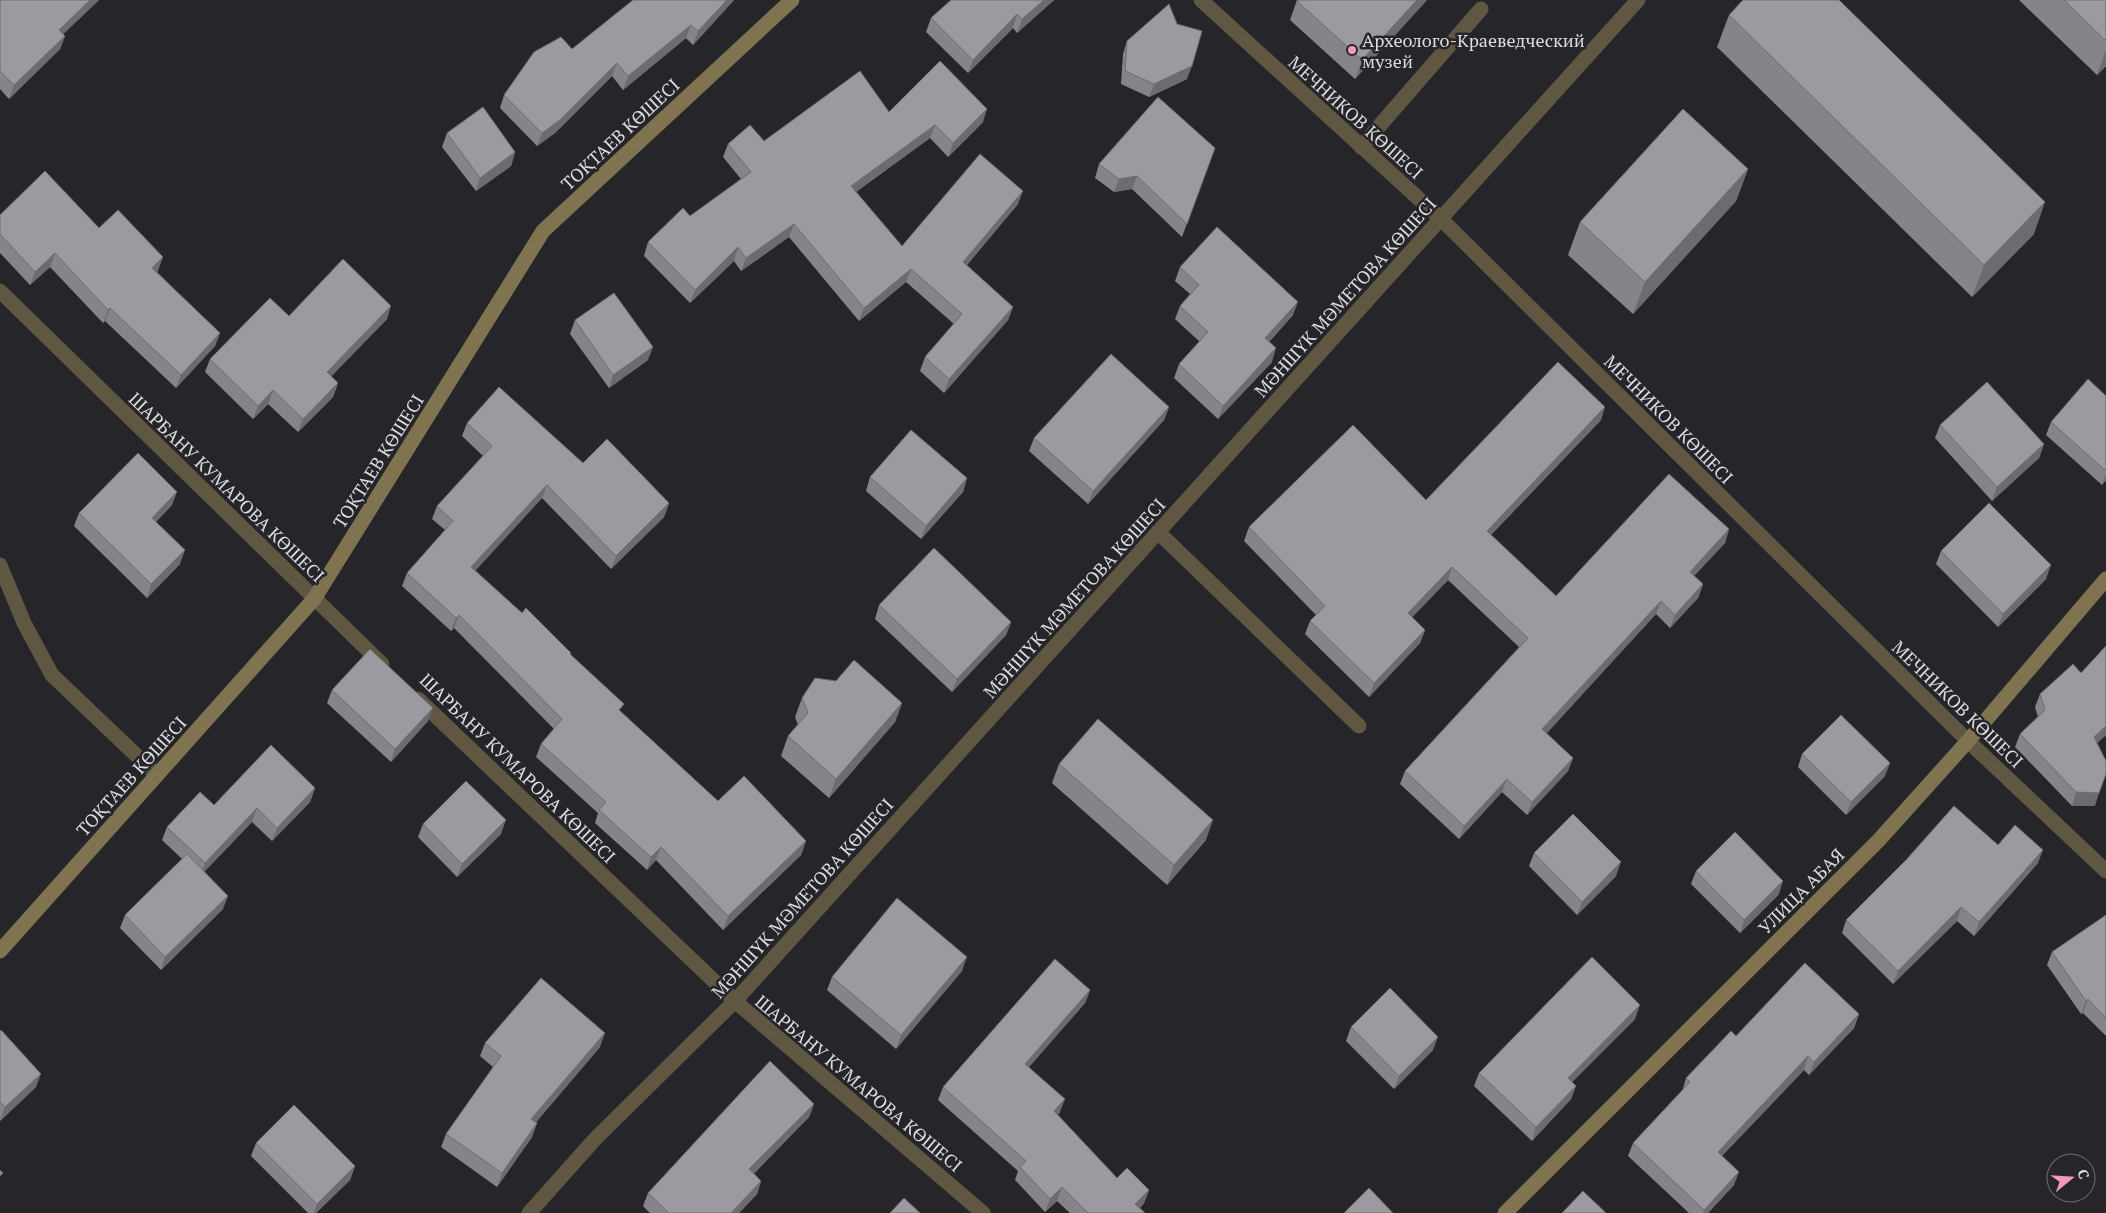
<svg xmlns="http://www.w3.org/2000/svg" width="2106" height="1213" font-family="'PT Serif',serif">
  <rect width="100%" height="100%" fill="#25252a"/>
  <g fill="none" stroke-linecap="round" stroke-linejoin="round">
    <g stroke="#5f5742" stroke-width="15">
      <path d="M1361 147 1481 9"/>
      <path d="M1158 532 1359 726"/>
      <path d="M0 565 24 623 52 675 157 775"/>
    </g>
    <g stroke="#5f5742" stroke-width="15">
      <path d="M1201 0 1441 219 1968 741 2106 871"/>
      <path d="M0 291 382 664"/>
      <path d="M418 699 735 1001 983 1213"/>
      <path d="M529 1213 596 1138 735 1001 1638 0"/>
    </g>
    <g stroke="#7f7350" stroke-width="15">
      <path d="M0 951 314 599 543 231 792 0"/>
      <path d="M1505 1213 1879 840 1968 741 2106 579"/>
    </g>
  </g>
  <g fill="#85848a">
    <path d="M1 0H99L63 34 65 36 60 49 9 99 0 89V1Z"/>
    <path d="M734 0 693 45 686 38 623 90 612 76 555 133 537 146 500 108 504 95 572 49Z"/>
    <path d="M951 0H1054L1017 33 1013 28 968 73 926 32 931 18Z"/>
    <path d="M1297 0H1427L1355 79 1290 20Z"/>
    <path d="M2019 0H2106V66L2097 75Z"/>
    <path d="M1729 15 2034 234 1972 297 1717 47Z"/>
    <path d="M1127 41 1187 79 1149 97 1121 84 1123 54Z"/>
    <path d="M889 112 983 122 948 157 930 138 856 192 902 246 1018 204 967 265 1013 307 1008 320 944 393 920 371 925 357 954 324 906 282 859 321 789 237 741 271 734 261 690 303 644 256 648 242 690 216 741 179 723 157 728 144 764 141Z"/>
    <path d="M447 133 515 152 511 166 476 191 442 147Z"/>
    <path d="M1215 148 1182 237 1132 189 1114 192 1095 178 1099 164Z"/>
    <path d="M1748 169 1736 201 1633 314 1568 255 1580 222Z"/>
    <path d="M0 215 99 228 158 271 157 272 220 333 215 346 176 388 105 321 103 323 50 267 30 285 0 253Z"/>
    <path d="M1180 267 1293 315 1269 342 1272 362 1218 419 1174 378 1179 364 1200 342 1175 319 1180 306 1190 294 1175 281Z"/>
    <path d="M289 316 387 319 331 376 338 383 333 397 298 432 268 404 253 419 205 372 210 359Z"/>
    <path d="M575 320 648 360 609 388 570 334Z"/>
    <path d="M2106 396V480L2102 485 2046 435 2051 422Z"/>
    <path d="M1169 407 1164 420 1088 504 1029 451 1034 438Z"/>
    <path d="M1601 420 1491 535 1556 596 1729 529 1725 543 1694 576 1703 584 1698 598 1670 628 1656 614 1546 733 1573 758 1568 771 1527 815 1502 792 1459 839 1400 784 1405 771 1519 647 1448 580 1412 617 1425 630 1420 643 1369 697 1305 634 1310 621 1316 615 1244 541 1249 527 1426 500Z"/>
    <path d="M467 423 583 463 669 503 664 517 611 569 542 498 475 570 522 613 571 653 570 655 621 712 718 801 806 841 801 855 723 930 656 860 647 870 595 823 598 813 536 757 541 744 554 729 454 628 451 631 402 586 407 573 445 530 432 519 437 506 483 456 462 436Z"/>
    <path d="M1940 425 2044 444 2039 458 1992 501 1935 438Z"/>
    <path d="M870 477 967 478 963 492 921 539 866 491Z"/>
    <path d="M172 505 156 522 180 564 147 598 74 526 79 513Z"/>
    <path d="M1941 551 2046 579 1998 627 1936 564Z"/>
    <path d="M879 605 1011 622 1006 635 952 692 875 619Z"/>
    <path d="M2106 646V735L2097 743 2095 806H2072L2015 747 2020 734 2038 717 2035 707 2040 694 2081 673Z"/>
    <path d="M332 690 428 721 391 762 327 703Z"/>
    <path d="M802 698 902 703 895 722 829 798 781 756 788 736 798 725 795 717Z"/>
    <path d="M1802 754 1885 776 1846 815 1798 767Z"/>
    <path d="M1059 764 1206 840 1167 885 1052 783Z"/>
    <path d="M315 788 310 802 272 841 252 822 204 872 223 909 161 970 120 928 125 915 182 859 162 840 167 827 214 805Z"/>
    <path d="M423 824 501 834 457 877 418 837Z"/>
    <path d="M1998 845 2038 863 1974 936 1957 921 1893 984 1842 933 1846 920Z"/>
    <path d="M1534 853 1616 876 1577 915 1529 866Z"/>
    <path d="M1696 871 1779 894 1740 933 1691 884Z"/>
    <path d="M2106 915V1036L2083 1013 2081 1014 2047 965 2052 952Z"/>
    <path d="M962 971 896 1049 827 990 832 977Z"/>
    <path d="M1090 990 1085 1003 1029 1067 1060 1112 1058 1115 1117 1178 1149 1190 1144 1203 1140 1208 1145 1213H1070L1057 1201 1045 1212 1015 1180 1018 1171 938 1100 943 1087Z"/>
    <path d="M1859 1014 1854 1028 1809 1075 1804 1070 1722 1156 1734 1185 1708 1213H1689L1628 1156 1633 1143 1682 1092 1686 1078 1736 1036Z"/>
    <path d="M1635 1019 1572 1082 1576 1086 1571 1099 1532 1141 1474 1086 1479 1073Z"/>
    <path d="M1351 1027 1433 1050 1394 1089 1346 1041Z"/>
    <path d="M0 1031 36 1087 0 1121Z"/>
    <path d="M485 1043 600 1047 536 1122 537 1123 532 1137 497 1187 441 1147 446 1134 493 1067 480 1056Z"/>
    <path d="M814 1104 809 1117 754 1173 761 1181 757 1194 739 1213H650L643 1206 648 1193Z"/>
    <path d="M256 1143 355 1166 350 1180 316 1213H308L251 1156Z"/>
  </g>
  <g fill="#6c6c70">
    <path d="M90 0H99L54 43 59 30Z"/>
    <path d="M727 0H734L693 45 698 31Z"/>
    <path d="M1044 0H1054L1017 33 1022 19Z"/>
    <path d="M1417 0H1427L1355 79 1362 60Z"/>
    <path d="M1017 14 1013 28 968 73 973 60Z"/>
    <path d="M691 25 686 38 623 90 628 76Z"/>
    <path d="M65 36 60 49 9 99 14 85Z"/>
    <path d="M2106 50V66L2097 75Z"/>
    <path d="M617 63 612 76 555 133 537 146 542 133Z"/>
    <path d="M1192 66 1187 79 1149 97 1154 84Z"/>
    <path d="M987 109 983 122 948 157 953 143Z"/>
    <path d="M935 125 930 138 846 199 851 186Z"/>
    <path d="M515 152 511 166 476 191 480 178Z"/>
    <path d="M1748 169 1736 201 1633 314 1645 282Z"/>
    <path d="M1137 176 1132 189 1114 192 1119 179Z"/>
    <path d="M1023 191 1018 204 958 275 963 262Z"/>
    <path d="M2045 202 2034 234 1972 297 1984 265Z"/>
    <path d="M794 224 789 237 741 271 746 258Z"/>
    <path d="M738 247 734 261 690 303 695 290Z"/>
    <path d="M55 253 50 267 30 285 35 272Z"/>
    <path d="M163 257 158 271 147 281 152 268Z"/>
    <path d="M911 269 906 282 859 321 864 308Z"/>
    <path d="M1298 302 1293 315 1260 351 1265 338Z"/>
    <path d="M391 306 387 319 322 386 327 372Z"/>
    <path d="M1013 307 1008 320 944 393 949 379Z"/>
    <path d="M110 308 105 321 103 323 108 310Z"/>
    <path d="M220 333 215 346 176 388 181 375Z"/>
    <path d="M653 347 648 360 609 388 613 375Z"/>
    <path d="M1276 348 1272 362 1218 419 1223 406Z"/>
    <path d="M338 383 333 397 298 432 303 419Z"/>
    <path d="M273 390 268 404 253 419 258 406Z"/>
    <path d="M1169 407 1164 420 1088 504 1093 491Z"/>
    <path d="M1605 407 1601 420 1482 544 1487 531Z"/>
    <path d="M2044 444 2039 458 1992 501 1997 487Z"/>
    <path d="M2106 473V480L2102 485Z"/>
    <path d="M967 478 963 492 921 539 926 526Z"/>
    <path d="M547 485 542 498 467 580 471 567Z"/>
    <path d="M177 492 172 505 147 531 152 518Z"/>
    <path d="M669 503 664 517 611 569 616 556Z"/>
    <path d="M1729 529 1725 543 1685 585 1690 572Z"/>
    <path d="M185 550 180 564 147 598 151 584Z"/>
    <path d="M2051 565 2046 579 1998 627 2003 614Z"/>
    <path d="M1452 567 1448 580 1403 627 1408 613Z"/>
    <path d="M1703 584 1698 598 1670 628 1675 615Z"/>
    <path d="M1661 601 1656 614 1538 743 1542 729Z"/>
    <path d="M459 615 454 628 451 631 456 618Z"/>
    <path d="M1011 622 1006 635 952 692 957 679Z"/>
    <path d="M1425 630 1420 643 1369 697 1374 683Z"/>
    <path d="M902 703 895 722 829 798 836 779Z"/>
    <path d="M433 708 428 721 391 762 395 749Z"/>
    <path d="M2106 726V735L2089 750 2094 737Z"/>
    <path d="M1573 758 1568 771 1527 815 1532 802Z"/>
    <path d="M1890 763 1885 776 1846 815 1851 802Z"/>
    <path d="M1507 779 1502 792 1459 839 1464 826Z"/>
    <path d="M315 788 310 802 272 841 277 828Z"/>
    <path d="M2076 792 2099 793 2095 806H2072Z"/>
    <path d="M257 808 252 822 200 876 205 863Z"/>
    <path d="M506 820 501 834 457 877 462 864Z"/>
    <path d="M1213 820 1206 840 1167 885 1174 865Z"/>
    <path d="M806 841 801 855 723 930 728 916Z"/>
    <path d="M661 847 656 860 647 870 651 857Z"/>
    <path d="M2043 850 2038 863 1974 936 1979 922Z"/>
    <path d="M1621 862 1616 876 1577 915 1582 902Z"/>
    <path d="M1783 881 1779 894 1740 933 1744 920Z"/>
    <path d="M228 896 223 909 161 970 165 957Z"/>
    <path d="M1961 907 1957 921 1893 984 1898 971Z"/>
    <path d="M967 957 962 971 896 1049 901 1035Z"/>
    <path d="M1090 990 1085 1003 1020 1077 1025 1064Z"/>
    <path d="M2088 999 2083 1013 2081 1014 2086 1001Z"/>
    <path d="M1640 1005 1635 1019 1563 1091 1568 1078Z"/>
    <path d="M1859 1014 1854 1028 1809 1075 1814 1062Z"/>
    <path d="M605 1033 600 1047 527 1133 531 1119Z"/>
    <path d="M1438 1037 1433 1050 1394 1089 1399 1076Z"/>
    <path d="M1808 1056 1804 1070 1713 1165 1718 1152Z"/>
    <path d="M41 1074 36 1087 0 1121 5 1107Z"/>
    <path d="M1576 1086 1571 1099 1532 1141 1536 1127Z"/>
    <path d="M1065 1099 1060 1112 1049 1124 1054 1111Z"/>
    <path d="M814 1104 809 1117 745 1183 749 1169Z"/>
    <path d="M537 1123 532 1137 497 1187 502 1173Z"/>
    <path d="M355 1166 350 1180 316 1213H314L317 1204Z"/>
    <path d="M1739 1172 1734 1185 1708 1213H1703L1704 1210Z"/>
    <path d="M761 1181 757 1194 739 1213H731Z"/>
    <path d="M1062 1187 1057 1201 1045 1212 1050 1199Z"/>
    <path d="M1149 1190 1144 1203 1135 1213V1204Z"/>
  </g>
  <g fill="#9b9aa0" stroke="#6c6c70">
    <path d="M1 0H90L59 30 65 36 14 85 0 71V1Z"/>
    <path d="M633 0H727L698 31 691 25 628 76 617 63 560 120 542 133 504 95 534 52 561 37 572 49Z"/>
    <path d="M951 0H1044L1022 19 1017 14 973 60 931 18Z"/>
    <path d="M1297 0H1417L1362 60 1297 1Z"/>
    <path d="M1743 0H1839L2045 202 1984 265 1729 15Z"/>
    <path d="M2064 0H2106V41Z"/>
    <path d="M1169 4 1177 24 1202 31 1192 66 1154 84 1125 71 1127 41Z"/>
    <path d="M940 61 987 109 953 143 935 125 851 186 902 246 980 154 1023 191 963 262 1013 307 949 379 925 357 962 314 911 269 864 308 794 224 746 258 738 247 695 290 648 242 683 208 690 216 751 172 728 144 750 125 764 141 860 71 889 112Z"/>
    <path d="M1158 97 1215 148 1187 224 1137 176 1119 179 1099 164Z"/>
    <path d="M483 107 515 152 480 178 447 133Z"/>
    <path d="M1683 109 1748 169 1645 282 1580 222Z"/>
    <path d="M45 171 99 228 118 210 163 257 152 268 220 333 181 375 110 308 108 310 55 253 35 272 0 234V215Z"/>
    <path d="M1217 227 1298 302 1265 338 1276 348 1223 406 1179 364 1208 332 1180 306 1199 285 1180 267Z"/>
    <path d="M343 259 391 306 327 372 338 383 303 419 273 390 258 406 210 359 270 298 289 316Z"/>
    <path d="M614 293 653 347 613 375 575 320Z"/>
    <path d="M1111 354 1169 407 1093 491 1034 438Z"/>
    <path d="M1558 362 1605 407 1487 531 1556 596 1669 474 1729 529 1690 572 1703 584 1675 615 1661 601 1542 729 1573 758 1532 802 1507 779 1464 826 1405 771 1528 638 1452 567 1408 613 1425 630 1374 683 1310 621 1325 606 1249 527 1353 425 1426 500Z"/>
    <path d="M2088 379 2106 396V471L2051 422Z"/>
    <path d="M1987 382 2044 444 1997 487 1940 425Z"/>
    <path d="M499 387 583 463 607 439 669 503 616 556 547 485 471 567 522 613 526 608 571 653 570 654 624 704 619 710 718 801 744 776 806 841 728 916 661 847 651 857 599 810 606 802 541 744 562 719 459 615 456 618 407 573 453 521 437 506 492 446 467 423Z"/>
    <path d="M911 430 967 478 926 526 870 477Z"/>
    <path d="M138 453 177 492 152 518 185 550 151 584 79 513Z"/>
    <path d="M1989 503 2051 565 2003 614 1941 551Z"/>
    <path d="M934 548 1011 622 957 679 879 605Z"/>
    <path d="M2106 646V726L2094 737 2106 761V774L2099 793 2076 792 2020 734 2045 710 2040 694 2073 664 2081 673Z"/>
    <path d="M370 649 433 708 395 749 332 690Z"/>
    <path d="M854 660 902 703 836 779 788 736 808 713 802 698 815 678 836 681Z"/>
    <path d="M1841 715 1890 763 1851 802 1802 754Z"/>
    <path d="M1098 719 1213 820 1174 865 1059 764Z"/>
    <path d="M271 745 315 788 277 828 257 808 205 863 167 827 200 792 214 805Z"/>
    <path d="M466 781 506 820 462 864 423 824Z"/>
    <path d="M1954 806 1998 845 2015 825 2043 850 1979 922 1961 907 1898 971 1846 920 1906 860Z"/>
    <path d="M1573 814 1621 862 1582 902 1534 853Z"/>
    <path d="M1735 832 1783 881 1744 920 1696 871Z"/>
    <path d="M187 854 228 896 165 957 125 915Z"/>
    <path d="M897 898 967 957 901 1035 832 977Z"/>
    <path d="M2106 915V1018L2088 999 2086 1001 2052 952Z"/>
    <path d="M1592 957 1640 1005 1568 1078 1576 1086 1536 1127 1479 1073Z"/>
    <path d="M1055 959 1090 990 1025 1064 1065 1099 1054 1111 1117 1178 1127 1168 1149 1190 1135 1204 1145 1213H1088L1062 1187 1050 1199 1020 1167 1026 1161 943 1087Z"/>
    <path d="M1805 963 1859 1014 1814 1062 1808 1056 1718 1152 1739 1172 1704 1210 1633 1143 1690 1082 1686 1078 1731 1031 1736 1036Z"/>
    <path d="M541 978 605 1033 531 1119 537 1123 502 1173 446 1134 501 1056 485 1043Z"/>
    <path d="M1390 988 1438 1037 1399 1076 1351 1027Z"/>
    <path d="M1 1030 41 1074 5 1107 0 1102V1031Z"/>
    <path d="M770 1061 814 1104 749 1169 761 1181 731 1213H669L648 1193Z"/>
    <path d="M294 1105 355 1166 317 1204 256 1143Z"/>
    <path d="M0 1170 3 1173 0 1176Z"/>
    <path d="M1369 1188 1393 1213H1344Z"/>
    <path d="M1583 1191 1606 1213H1562Z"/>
    <path d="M904 1198 920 1213H890Z"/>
  </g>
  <circle fill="#f09ab5" stroke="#25252a" stroke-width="2" cx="1352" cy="50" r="5"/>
  <g text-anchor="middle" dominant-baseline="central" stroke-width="5" stroke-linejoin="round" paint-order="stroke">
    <g font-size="18" fill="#dddde1" stroke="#25252a" text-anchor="start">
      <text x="1362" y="40">Археолого-Краеведческий<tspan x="1362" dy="21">музей</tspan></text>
    </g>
    <g font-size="18" fill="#dddde1" stroke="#25252a">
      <text transform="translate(1356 117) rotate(42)">МЕЧНИКОВ КӨШЕСІ</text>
      <text transform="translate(620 134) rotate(-43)">ТОҚТАЕВ КӨШЕСІ</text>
      <text transform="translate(1345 297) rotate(-48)">МӘНШҮК МӘМЕТОВА КӨШЕСІ</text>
      <text transform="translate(1669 419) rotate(45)">МЕЧНИКОВ КӨШЕСІ</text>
      <text transform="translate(378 461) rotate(-58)">ТОҚТАЕВ КӨШЕСІ</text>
      <text transform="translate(227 487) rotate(44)">ШАРБАНУ КУМАРОВА КӨШЕСІ</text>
      <text transform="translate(1074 598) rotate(-48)">МӘНШҮК МӘМЕТОВА КӨШЕСІ</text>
      <text transform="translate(1958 704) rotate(44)">МЕЧНИКОВ КӨШЕСІ</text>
      <text transform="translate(518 768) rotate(44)">ШАРБАНУ КУМАРОВА КӨШЕСІ</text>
      <text transform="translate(131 776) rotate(-48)">ТОҚТАЕВ КӨШЕСІ</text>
      <text transform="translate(1801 891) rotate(-45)">УЛИЦА АБАЯ</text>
      <text transform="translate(802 898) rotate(-48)">МӘНШҮК МӘМЕТОВА КӨШЕСІ</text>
      <text transform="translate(859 1083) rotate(40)">ШАРБАНУ КУМАРОВА КӨШЕСІ</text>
    </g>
  </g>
  <g transform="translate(2071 1178) rotate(72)"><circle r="24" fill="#25252a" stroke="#6f6f73"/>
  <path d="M0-4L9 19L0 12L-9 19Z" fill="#f09ab5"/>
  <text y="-8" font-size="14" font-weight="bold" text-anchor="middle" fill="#dddde1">С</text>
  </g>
</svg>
